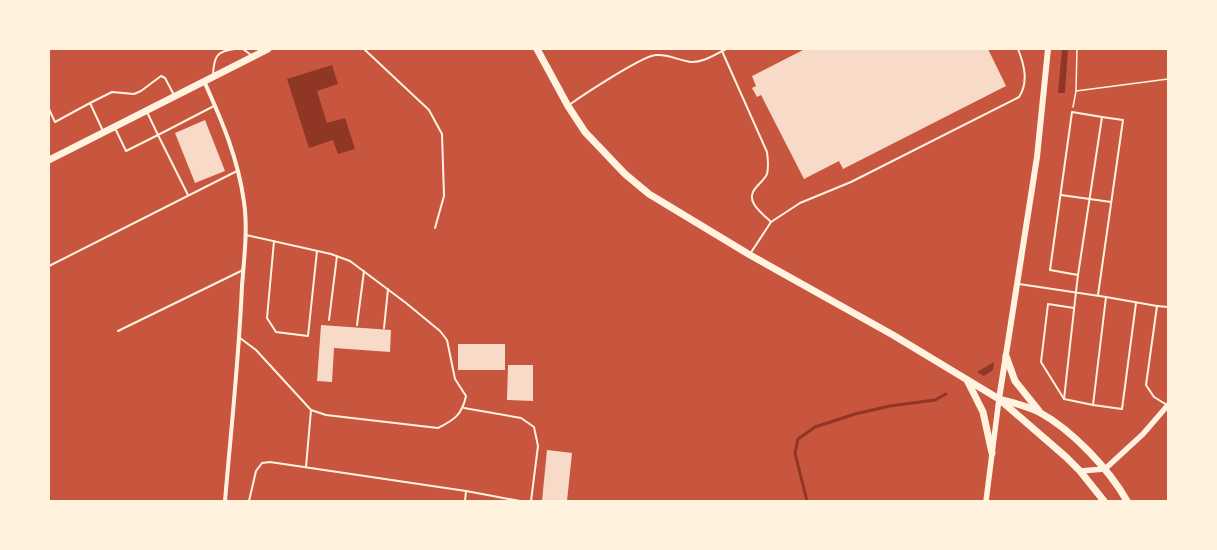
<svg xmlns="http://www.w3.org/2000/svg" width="1217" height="550" font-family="Karla,sans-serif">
  <rect width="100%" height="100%" fill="#c8553d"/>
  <g fill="#8f3625">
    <path d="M1062 49H1068L1065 93H1058Z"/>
    <path d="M332 65 338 84 317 91 327 123 345 118 355 149 338 154 333 140 309 148 287 79Z"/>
    <path d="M994 362 993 370 984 376 977 372Z"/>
  </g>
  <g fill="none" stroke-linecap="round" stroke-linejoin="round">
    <path stroke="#8f3625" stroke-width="3" d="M807 501 795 453 798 439 815 427 855 414 890 406 935 400 946 394"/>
  </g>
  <g fill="#f7dbc8">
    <path d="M805 49H988L1006 86 843 169 839 161 804 179 761 95 757 97 752 88 756 86 752 76Z"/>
    <path d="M205 120 225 171 195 183 175 133Z"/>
    <path d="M321 325 391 330 390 352 334 348 332 382 317 381Z"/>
    <rect x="458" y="344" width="47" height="26"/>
    <path d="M508 365H533V401L507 400Z"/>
    <path d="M547 450 572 453 567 501H542Z"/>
  </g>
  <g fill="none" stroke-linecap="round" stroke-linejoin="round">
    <g stroke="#fff3e0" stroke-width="1.5">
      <path d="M1076 91 1168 79"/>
      <path d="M1073 107 1076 91 1077 49"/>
    </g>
    <g stroke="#fff3e0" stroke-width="2">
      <path d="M243 49 251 55"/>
      <path d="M364 49 429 110 442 134 444 196 435 228"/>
      <path d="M722 51 767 152C768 159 769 166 767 174 763 184 746 190 754 204 757 210 766 217 771 222"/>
      <path d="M213 75C214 57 216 51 235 49"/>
      <path d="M90 103 112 92 134 94 141 91 161 76 165 78 174 95"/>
      <path d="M569 105C583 95 642 56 656 55 668 54 675 59 686 61 699 65 715 55 726 49"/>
      <path d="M49 109 55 122 90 103 103 131"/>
      <path d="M115 128 126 151 158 135 147 112"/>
      <path d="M188 195 158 135 214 106"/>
      <path d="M1061 195 1111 202"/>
      <path d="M274 241 267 318 276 332 308 336 317 251"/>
      <path d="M750 254 771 222 800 203 851 182 1019 97C1029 82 1024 64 1018 49"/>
      <path d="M49 266 237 171"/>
      <path d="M1019 284 1106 297 1093 405"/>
      <path d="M1098 295 1123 120 1102 117"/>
      <path d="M1106 297 1157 306 1146 385 1154 397 1167 405"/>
      <path d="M1157 306 1168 307"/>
      <path d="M1074 308 1048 304 1041 362 1064 399 1093 405 1122 409 1136 303"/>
      <path d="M329 320 337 256"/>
      <path d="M357 325 364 271"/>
      <path d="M384 328 388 289"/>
      <path d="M118 331 243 270"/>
      <path d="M240 338 256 350 311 410 326 415 438 428C454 420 462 415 466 396L455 379 447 340 440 331 406 303 350 261 331 254 246 235"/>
      <path d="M1064 399 1076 292 1078 275 1102 117 1072 112 1050 270 1078 275"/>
      <path d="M464 408 521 418 534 427 538 446 531 501"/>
      <path d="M306 467 311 410"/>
      <path d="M466 491 520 501"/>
      <path d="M249 501 256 471 262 463 270 462 466 491 465 501"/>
    </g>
    <path stroke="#fff3e0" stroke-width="4" d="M204 81C222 121 238 158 244 202 248 229 244 259 242 286 239 358 231 430 225 501"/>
    <g stroke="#fff3e0" stroke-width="5.5">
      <path d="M1080 471 1105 469 1143 434 1168 405"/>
      <path d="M986 501 999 399"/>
    </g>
    <path stroke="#fff3e0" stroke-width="6" d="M999 399 1037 157 1048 49"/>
    <g stroke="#fff3e0" stroke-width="7">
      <path d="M537 49 568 106 585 132 625 174 649 194 750 255 893 335 999 399 1066 457 1080 471 1104 501"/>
      <path d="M49 160 268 49"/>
      <path d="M1006 356 1015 381 1039 411"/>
      <path d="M967 380 983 412 992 453"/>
      <path d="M1002 400C1015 403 1027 406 1039 412 1072 430 1109 469 1127 501"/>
    </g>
  </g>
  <rect width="1217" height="550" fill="none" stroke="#fff3e0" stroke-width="100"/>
</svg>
